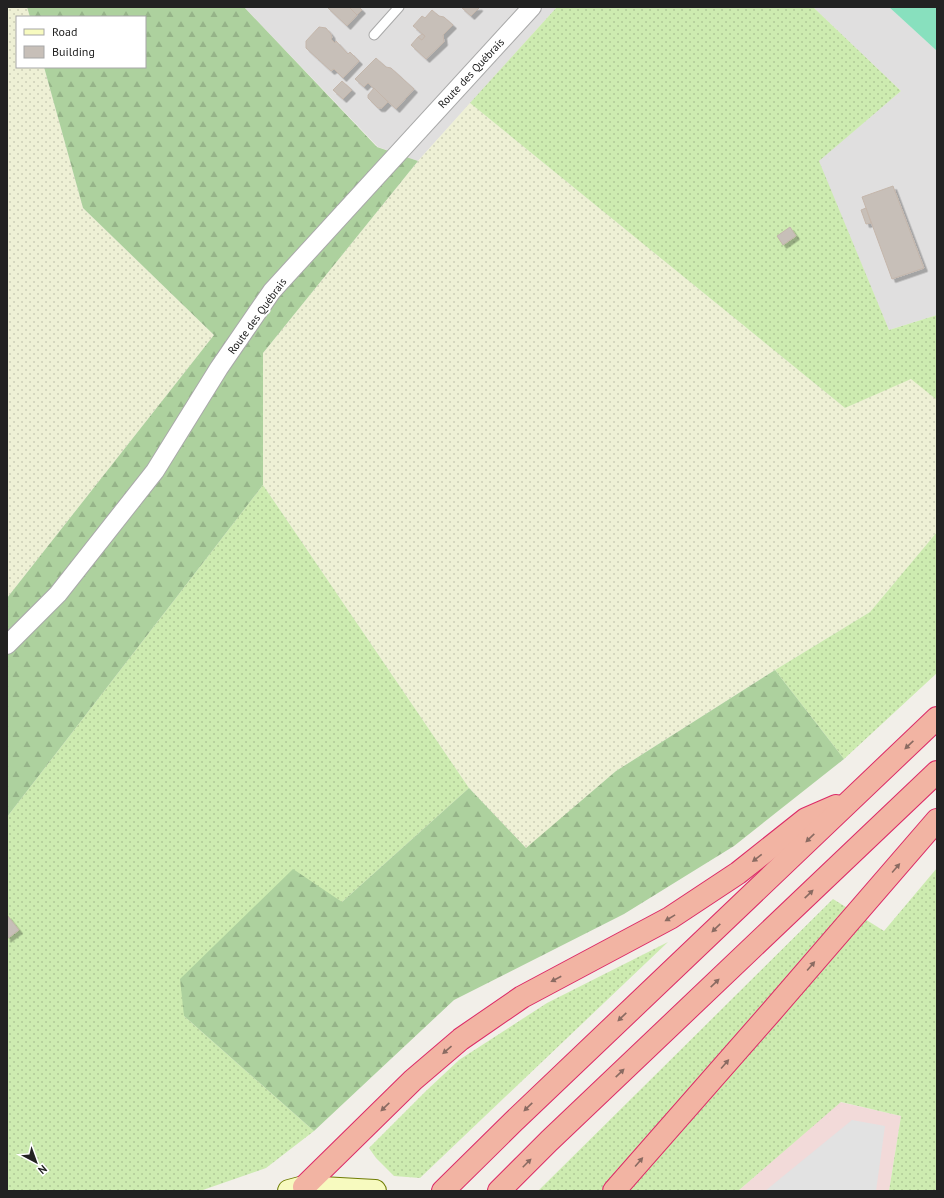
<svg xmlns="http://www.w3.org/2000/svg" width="944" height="1198" font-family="'PT Sans',sans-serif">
  <defs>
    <pattern id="farmland-dots" width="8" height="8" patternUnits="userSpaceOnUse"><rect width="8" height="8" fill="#eef0d5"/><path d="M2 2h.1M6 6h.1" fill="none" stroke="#ccceb7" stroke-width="1.8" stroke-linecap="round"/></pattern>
    <pattern id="grass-dots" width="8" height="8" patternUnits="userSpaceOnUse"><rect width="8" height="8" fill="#cdebb0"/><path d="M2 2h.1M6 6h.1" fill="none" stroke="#b0c997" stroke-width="1.8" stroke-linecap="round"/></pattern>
    <pattern id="forest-firs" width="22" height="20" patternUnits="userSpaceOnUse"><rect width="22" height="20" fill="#add19e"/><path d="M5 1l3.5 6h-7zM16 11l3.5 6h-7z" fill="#95b388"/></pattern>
    <filter id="shadow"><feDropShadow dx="3.5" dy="3.5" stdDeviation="0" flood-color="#0004"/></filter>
  </defs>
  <rect width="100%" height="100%" fill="#f2efe9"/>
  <g fill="#e0dfdf">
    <path d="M244 7H557L418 161 378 147Z"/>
    <path d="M813 7H889L937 51V315L889 330 818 161 901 91Z"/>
  </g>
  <path fill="#f2dad9" d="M840 1102 901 1116 889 1191H738Z"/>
  <g fill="url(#farmland-dots)">
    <path d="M7 7H27L30 17H17V67H44L83 208 214 335 7 598Z"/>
    <path d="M470 103 845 408 911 378 937 400V532L870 612 775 670 616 771 526 849 469 788 263 485V353L418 161Z"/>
  </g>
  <g fill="url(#grass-dots)">
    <path d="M557 7H813L901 91 819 161 889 330 937 315V400L911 379 845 408 470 103Z"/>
    <path d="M263 485 469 788 342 902 184 1016 314 1131 266 1168 200 1191H7V817Z"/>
    <path d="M937 532V673L844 759 775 670 870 612Z"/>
    <path d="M937 868V1191H889L901 1116 841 1102 738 1191H538L833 899 884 931Z"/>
    <path d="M668 942 420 1178 394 1176 376 1158 369 1148 426 1091 459 1060 547 1003Z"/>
  </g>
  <g fill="url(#forest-firs)">
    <path d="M27 7H244L377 147 418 161 263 353V485L7 817V598L214 335 83 208 44 67H145V17H30Z"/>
    <path d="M775 670 844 759 734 846 624 914 454 1000 314 1131 184 1016 180 979 293 869 342 902 469 788 526 848 616 771Z"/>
  </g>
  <path fill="#88e0be" d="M889 7H937V51Z"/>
  <path fill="#e2e2e2" d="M852 1120 885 1126 876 1191H765Z"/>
  <g fill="#c7bfb8" stroke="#c4b6ab" filter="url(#shadow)">
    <path d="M327 7H351L350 8 357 15 347 26Z"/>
    <path d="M351 7H359L362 10 357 15 350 8Z"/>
    <path d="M461 7H479V8L471 16Z"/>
    <path d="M432 10 439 16 444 17 453 25 443 35 444 42 426 59 411 45 418 37 422 40 425 36 413 26 422 16 425 18Z"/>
    <path d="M319 27 326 28 331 34 332 38 331 39 335 43 336 41 348 54 350 52 359 61 343 78 334 69 331 71 306 48V41Z"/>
    <path d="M422 34 425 36 422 40 418 37Z"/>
    <path d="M376 58 386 67 391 68 414 89 396 109 368 83 364 87 355 79Z"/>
    <path d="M342 81 352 90 343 99 333 90Z"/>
    <path d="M374 88 388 102 382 108H378L368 98V95Z"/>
    <path d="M893 186 924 268 892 279 862 197Z"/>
    <path d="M866 208 871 223 866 224 861 210Z"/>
    <path d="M790 227 796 236 783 245 777 236Z"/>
    <path d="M7 915 19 930 7 939Z"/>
  </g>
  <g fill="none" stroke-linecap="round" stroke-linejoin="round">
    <g stroke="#a9a9a9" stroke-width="11">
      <path id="service" d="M374 35 399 7"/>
    </g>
    <g stroke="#a9a9a9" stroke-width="20">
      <path id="minor" d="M7 645 58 594 155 471 219 368 272 291 532 7"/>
    </g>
    <g stroke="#707d05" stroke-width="24">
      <path id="secondary" d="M289 1191 304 1187 375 1191"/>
    </g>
    <g stroke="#dc2a67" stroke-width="24">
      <g id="trunk">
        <path d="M304 1187 413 1080 461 1039 522 997 670 918 738 873 806 819 836 806"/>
        <path d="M443 1191 513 1122 937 718"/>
        <path d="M499 1191 549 1141 937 772"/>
        <path d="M614 1191 772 1011 937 820"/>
      </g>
    </g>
    <use href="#service" stroke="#fff" stroke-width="9"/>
    <use href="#minor" stroke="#fff" stroke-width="18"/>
    <use href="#secondary" stroke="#f7fabf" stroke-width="22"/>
    <use href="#trunk" stroke="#f2b4a3" stroke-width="22"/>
  </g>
  <defs><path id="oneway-solid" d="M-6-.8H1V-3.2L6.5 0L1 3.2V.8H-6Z"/></defs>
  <g fill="#8a6b62">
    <use href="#oneway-solid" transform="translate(909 745) rotate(137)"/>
    <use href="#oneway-solid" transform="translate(810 838) rotate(136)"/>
    <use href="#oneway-solid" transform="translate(757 858) rotate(142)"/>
    <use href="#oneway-solid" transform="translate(896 868) rotate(-49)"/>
    <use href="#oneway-solid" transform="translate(809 894) rotate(-44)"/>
    <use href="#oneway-solid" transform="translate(670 918) rotate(149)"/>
    <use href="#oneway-solid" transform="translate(716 928) rotate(136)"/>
    <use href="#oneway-solid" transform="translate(811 966) rotate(-49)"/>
    <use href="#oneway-solid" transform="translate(556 979) rotate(152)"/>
    <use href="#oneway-solid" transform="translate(715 983) rotate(-44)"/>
    <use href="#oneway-solid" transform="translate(622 1017) rotate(136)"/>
    <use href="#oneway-solid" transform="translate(447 1050) rotate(139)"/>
    <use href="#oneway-solid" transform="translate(725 1064) rotate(-49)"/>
    <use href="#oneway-solid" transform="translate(620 1073) rotate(-44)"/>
    <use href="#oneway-solid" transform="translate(385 1107) rotate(136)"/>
    <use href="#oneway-solid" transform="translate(528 1107) rotate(136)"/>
    <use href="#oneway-solid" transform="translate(639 1162) rotate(-49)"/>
    <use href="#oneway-solid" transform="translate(527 1163) rotate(-45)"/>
  </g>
  <g text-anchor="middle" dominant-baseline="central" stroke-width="4" stroke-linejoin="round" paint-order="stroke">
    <g font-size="11" fill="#222" stroke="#fff">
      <text transform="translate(471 73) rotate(-47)">Route des Québrais</text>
      <text transform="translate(257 316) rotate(-54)">Route des Québrais</text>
    </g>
  </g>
  <rect width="944" height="1198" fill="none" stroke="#222222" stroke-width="16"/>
  <rect x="16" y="16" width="130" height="52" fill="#ffffff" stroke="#a7a7a7"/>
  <rect x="24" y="29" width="20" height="6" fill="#f7fabf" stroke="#a7a7a7"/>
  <text x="52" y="36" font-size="12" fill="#222222">Road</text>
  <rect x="24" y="46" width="20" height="12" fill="#c7bfb8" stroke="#a7a7a7"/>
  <text x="52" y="56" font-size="12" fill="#222222">Building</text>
  <g transform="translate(36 1162) rotate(139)" stroke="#ffffff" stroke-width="3" paint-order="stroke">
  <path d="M0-3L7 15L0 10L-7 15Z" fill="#222222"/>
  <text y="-6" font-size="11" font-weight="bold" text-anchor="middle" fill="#222222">N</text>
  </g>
</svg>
